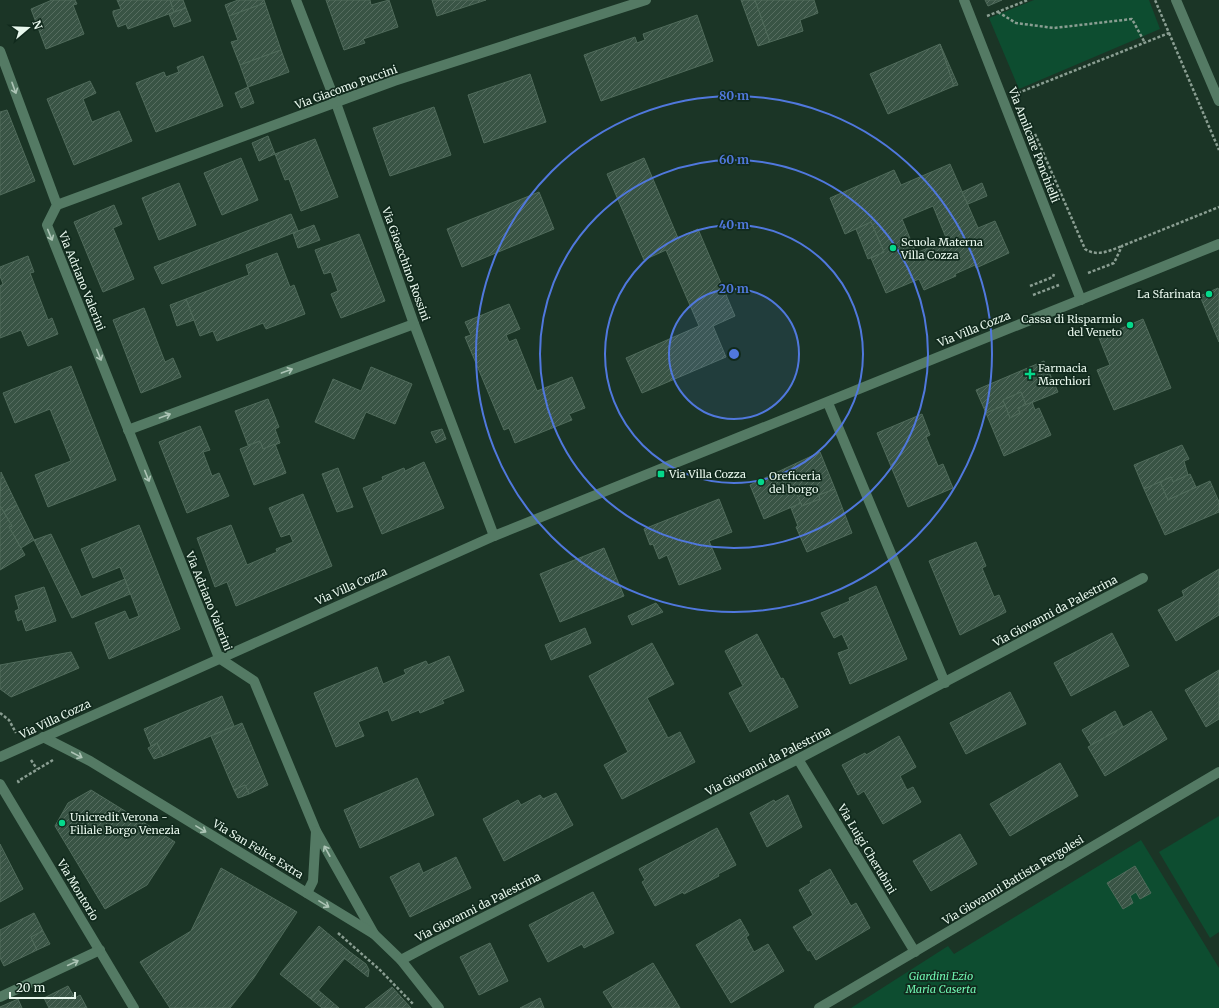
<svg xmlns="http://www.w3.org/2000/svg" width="1219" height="1008" font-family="Merriweather,serif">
  <defs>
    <pattern id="building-hatch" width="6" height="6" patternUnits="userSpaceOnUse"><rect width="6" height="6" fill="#395445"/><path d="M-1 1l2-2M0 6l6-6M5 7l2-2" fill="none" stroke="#566d60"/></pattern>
  </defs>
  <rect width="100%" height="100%" fill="#1b3526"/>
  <g fill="#0d4d30">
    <path d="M1034 0H1149L1160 29 1019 89 989 18Z"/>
    <path d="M1219 816V932L1210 938 1159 852Z"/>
    <path d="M1141 840 1219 968V1008H851L948 946 954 954Z"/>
  </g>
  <g fill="url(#building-hatch)" stroke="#506b5b" fill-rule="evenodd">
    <path d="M52 0H75L77 4 73 5 84 34 46 49 31 9Z"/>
    <path d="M117 0H170L174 12 128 29 126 24 118 27 113 14V11L121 9Z"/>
    <path d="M170 0H183L186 8 174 12Z"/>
    <path d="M238 0H264L265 3 229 16 225 5Z"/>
    <path d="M326 0H370L371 5 389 0 398 27 363 39 365 43 344 50Z"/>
    <path d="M432 0H486L437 16Z"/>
    <path d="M741 0H755L770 42 758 46Z"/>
    <path d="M755 0H814L818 13 800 20 803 31 770 42Z"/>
    <path d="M985 0H1002L988 6Z"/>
    <path d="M265 3 281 50 240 65 231 42 238 40 229 16Z"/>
    <path d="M186 8 191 21 174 27 169 14Z"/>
    <path d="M697 15 713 61 601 101 584 55 635 37 637 43 645 40 643 34Z"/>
    <path d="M940 44 954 86 888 114 870 74Z"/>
    <path d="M940 44 958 85 954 86Z"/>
    <path d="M281 50 289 72 248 87 240 65Z"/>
    <path d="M203 56 223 106 156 132 136 83 164 72 166 77 179 72 177 67Z"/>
    <path d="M530 74 546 122 484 143 468 95Z"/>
    <path d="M90 81 96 93 83 99 92 122 119 111 132 141 74 165 47 99Z"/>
    <path d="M248 87 254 103 241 108 235 93Z"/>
    <path d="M434 107 451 155 390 176 373 128Z"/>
    <path d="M7 110 35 181 0 195V112Z"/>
    <path d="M268 136 275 154 259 161 252 143Z"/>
    <path d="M315 139 338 197 301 211 289 179 285 180 275 154Z"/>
    <path d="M241 158 258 200 222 215 204 173Z"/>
    <path d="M644 158 678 238 698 229 735 316 713 326 726 357 642 393 626 358 699 326 666 250 644 260 607 174Z"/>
    <path d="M950 164 978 228 995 221 1009 253 976 268 975 265 955 274 956 276 924 290 919 279 886 293 871 258 884 252 871 222 845 234 830 198 894 170 901 185ZM933 206 947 240 916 253 902 219Z"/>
    <path d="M179 183 196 225 159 240 142 198Z"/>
    <path d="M982 183 987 196 968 204 962 192Z"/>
    <path d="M539 192 554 229 462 267 447 229Z"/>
    <path d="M114 205 122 224 113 228 134 279 103 292 74 222Z"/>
    <path d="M291 214 298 231 162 284 154 267Z"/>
    <path d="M871 222 884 252 868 259 856 229Z"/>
    <path d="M314 225 320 240 298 248 293 233Z"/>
    <path d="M359 234 385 301 341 318 331 294 338 291 331 272 324 274 315 250Z"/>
    <path d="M277 253 290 287 294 285 305 314 266 329 263 323 217 341 213 331 200 336 186 299 249 275 246 265Z"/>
    <path d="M28 256 34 272 30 273 48 320 52 318 58 334 28 346 21 330 0 338V286L3 284 0 276V267Z"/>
    <path d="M1218 288 1219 290V342L1200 296Z"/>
    <path d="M186 299 194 320 177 326 170 305Z"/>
    <path d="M509 304 520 329 506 335 509 342 516 339 537 391 572 377 585 408 569 414 572 420 515 443 509 428 504 430 465 337 471 335 465 322Z"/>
    <path d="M144 308 165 362 173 358 181 377 141 393 113 320Z"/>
    <path d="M1143 319 1171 388 1114 410 1097 370 1110 365 1099 338Z"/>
    <path d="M1044 361 1058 392 1026 405 1021 392 1003 400 1005 405 986 413 976 390Z"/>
    <path d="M71 366 116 480 48 507 35 475 71 461 50 409 15 423 3 393Z"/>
    <path d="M371 367 412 384 395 424 366 412 354 439 315 422 333 379 361 391Z"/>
    <path d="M1021 392 1026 405 1018 408 1020 413 1010 418 1003 400Z"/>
    <path d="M268 399 279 427 275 429 280 443 263 449 260 441 248 445 235 411Z"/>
    <path d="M1032 402 1035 410 1039 408 1051 435 1004 456 986 413 1005 405 1010 418 1020 413 1018 408Z"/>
    <path d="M922 414 930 435 926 437 938 466 943 464 953 488 908 507 877 433Z"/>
    <path d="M200 426 210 450 203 452 212 476 219 473 229 496 187 513 159 442Z"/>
    <path d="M442 429 446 439 436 443 431 432Z"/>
    <path d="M260 441 263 449 275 444 286 473 254 485 240 449Z"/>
    <path d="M1182 445 1189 459 1184 461 1188 475 1173 482 1171 477 1144 489 1134 465Z"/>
    <path d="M820 452 835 489 819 495 815 487 797 494 801 503 764 519 750 485Z"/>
    <path d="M424 462 444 508 382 534 363 488 383 480 382 477 404 468 405 471Z"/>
    <path d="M338 468 353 507 337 512 322 474Z"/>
    <path d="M1 472 17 505 4 512 0 506Z"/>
    <path d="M1190 474 1196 487 1168 500 1160 482 1171 477 1173 482Z"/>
    <path d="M1210 481 1219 502V512L1165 535 1144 489 1160 482 1168 500Z"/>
    <path d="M815 487 820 499 802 506 797 494Z"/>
    <path d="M835 489 852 533 807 552 796 527 798 526 791 508 801 503 802 506 820 499 819 495Z"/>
    <path d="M303 494 332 566 236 606 227 582 215 587 197 538 231 525 247 565 277 552 276 549 293 542 290 534 281 537 269 508Z"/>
    <path d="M719 499 732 532 709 541 721 569 679 585 667 555 659 559 653 544 650 545 644 529Z"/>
    <path d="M17 505 34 540 21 548 9 527 12 526 4 512Z"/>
    <path d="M0 506 12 526 9 527 25 555 0 570Z"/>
    <path d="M139 525 180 629 109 659 95 623 125 611 129 620 139 616 120 567 93 578 81 549Z"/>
    <path d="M51 534 81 597 125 579 130 594 72 618 34 540Z"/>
    <path d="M976 542 986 566 982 568 994 597 999 595 1006 612 960 635 929 561Z"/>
    <path d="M604 548 624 596 560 622 540 574Z"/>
    <path d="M1219 569V615L1176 641 1158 610 1184 596 1182 591Z"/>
    <path d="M876 586 907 659 850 684 838 653 849 649 842 634 834 638 821 613 850 601 849 598Z"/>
    <path d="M44 587 56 621 26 631 22 619 18 621 15 611 19 609 15 596Z"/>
    <path d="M656 603 663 612 632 625 628 616Z"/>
    <path d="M585 628 591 643 551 660 545 645Z"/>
    <path d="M1112 633 1129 666 1071 696 1054 663Z"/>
    <path d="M757 634 781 679 783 678 798 707 750 732 729 693 743 686 725 651Z"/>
    <path d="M652 643 674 684 647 698 668 738 680 732 695 762 622 799 604 765 628 752 589 676Z"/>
    <path d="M71 652 79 668 11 697 0 689V665Z"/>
    <path d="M449 656 464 691 442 700 444 703 420 713 419 710 392 721 388 710 358 722 364 736 336 747 314 693 377 667 383 684 406 674 404 670 426 661 428 665Z"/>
    <path d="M1219 670V719L1206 727 1185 690Z"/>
    <path d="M1010 692 1026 724 966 754 950 723Z"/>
    <path d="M222 696 234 726 163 756 157 743 151 746 144 729Z"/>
    <path d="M1115 711 1123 727 1091 745 1082 730Z"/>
    <path d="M1151 711 1167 739 1105 776 1088 747Z"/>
    <path d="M242 723 268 785 249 794 245 785 234 790 211 736Z"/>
    <path d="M899 736 916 767 900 776 907 790 913 787 921 802 883 824 864 791 858 795 842 765 865 753 866 755Z"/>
    <path d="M157 743 163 756 154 759 148 748Z"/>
    <path d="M1060 763 1078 796 1010 836 990 804Z"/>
    <path d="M417 778 434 815 360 848 344 810Z"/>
    <path d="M245 785 249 794 238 798 234 790Z"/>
    <path d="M91 790 175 842 147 885 105 909 55 826 68 803Z"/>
    <path d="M556 793 573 825 504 861 483 819 518 800 521 805 540 795 543 799Z"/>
    <path d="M788 795 802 827 767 847 750 813 774 800 775 802Z"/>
    <path d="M717 828 736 865 718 874 719 876 684 894 683 892 655 906 642 882 645 880 639 869Z"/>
    <path d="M960 834 977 864 931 891 913 861Z"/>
    <path d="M0 844 23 889 0 902Z"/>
    <path d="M456 857 471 888 410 917 390 877 419 863 423 873Z"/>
    <path d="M1135 866 1151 893 1140 899 1136 892 1130 896 1133 903 1123 909 1107 883Z"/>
    <path d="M221 868 297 912 253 979 230 1008H170L140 962 191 931Z"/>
    <path d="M830 869 851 906 856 903 870 928 816 960 810 950 808 951 793 927 813 915 799 890 811 883 810 881Z"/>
    <path d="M593 892 614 933 584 948 582 944 548 962 529 925Z"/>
    <path d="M34 913 43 931 31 937 37 950 4 966 0 958V930Z"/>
    <path d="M740 919 749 935 746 937 754 952 768 944 784 971 731 1003 696 945Z"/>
    <path d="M319 926 350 952 311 999 280 974Z"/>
    <path d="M43 931 50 944 37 950 31 937Z"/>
    <path d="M490 943 508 981 479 995 460 957Z"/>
    <path d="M350 952 366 964 369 970 368 977 344 958Z"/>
    <path d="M653 963 680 1008H613L603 992Z"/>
    <path d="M68 986 75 998 80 995 87 1008H49L44 998Z"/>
    <path d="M392 987 411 1008H365Z"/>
    <path d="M318 990 339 1008H322L311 999Z"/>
    <path d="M540 998 544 1008H520Z"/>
    <path d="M18 999 22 1008H0V1007Z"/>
  </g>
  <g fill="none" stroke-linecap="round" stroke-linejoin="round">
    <g stroke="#8a9e92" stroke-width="2.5" stroke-dasharray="3 2" stroke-linecap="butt">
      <path d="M998 12 1016 23 1054 28 1132 19 1145 43"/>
      <path d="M987 16 1028 0"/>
      <path d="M1169 33 1219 150"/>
      <path d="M1018 93 1169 33 1155 0"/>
      <path d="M1035 134 1085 249C1097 257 1109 251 1122 246"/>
      <path d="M1088 273 1114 263 1122 246 1219 207"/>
      <path d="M1030 286 1053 277 1054 274"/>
      <path d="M1033 295 1059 285"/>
      <path d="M0 713 9 720 16 733"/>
      <path d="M31 760 37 769"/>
      <path d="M19 783 18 781 53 760"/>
      <path d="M338 933 380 970 414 1005"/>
    </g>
    <g stroke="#547a64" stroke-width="10">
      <path d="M296 0 336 103 414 324 494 536"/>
      <path d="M964 0 1081 300"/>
      <path d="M1176 0 1219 101"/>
      <path d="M0 51 57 205 47 225 219 658 254 681 316 831 374 934"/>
      <path d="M57 205 394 81 646 0"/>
      <path d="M828 403 945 683"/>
      <path d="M128 430 414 324"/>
      <path d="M43 737 90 761 374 934 401 960 439 1008"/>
      <path d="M0 757 494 536 1219 244"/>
      <path d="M798 759 915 952"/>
      <path d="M0 784 134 1008"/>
      <path d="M307 893 313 881 316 831"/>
      <path d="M401 960 435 942 798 759 1143 578"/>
      <path d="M0 997 100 950"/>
      <path d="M819 1008 1219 772"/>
    </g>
  </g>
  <defs><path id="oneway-shaft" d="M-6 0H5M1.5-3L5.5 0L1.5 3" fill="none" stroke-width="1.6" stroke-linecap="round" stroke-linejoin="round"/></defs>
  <g stroke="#adc5b6">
    <use href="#oneway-shaft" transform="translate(14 88) rotate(70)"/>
    <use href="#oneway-shaft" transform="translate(50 235) rotate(68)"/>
    <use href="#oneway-shaft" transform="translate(99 355) rotate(68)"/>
    <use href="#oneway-shaft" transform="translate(287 371) rotate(-20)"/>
    <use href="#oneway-shaft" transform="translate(165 416) rotate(-20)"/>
    <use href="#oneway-shaft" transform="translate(147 476) rotate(68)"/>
    <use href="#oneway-shaft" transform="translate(77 755) rotate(28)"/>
    <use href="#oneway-shaft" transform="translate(201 829) rotate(31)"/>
    <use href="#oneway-shaft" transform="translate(327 851) rotate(-119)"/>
    <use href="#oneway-shaft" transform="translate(324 904) rotate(32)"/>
    <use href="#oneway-shaft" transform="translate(73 963) rotate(-25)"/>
  </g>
  <circle cx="734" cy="354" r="65" fill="#5078dd" fill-opacity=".12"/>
  <g fill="none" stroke="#5078dd" stroke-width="2">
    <circle cx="734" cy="354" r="65"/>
    <circle cx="734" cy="354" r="129"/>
    <circle cx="734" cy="354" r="194"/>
    <circle cx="734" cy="354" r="258"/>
  </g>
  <g fill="#04d98b" stroke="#112a1d" stroke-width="1.5">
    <circle cx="893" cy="248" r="4"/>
    <circle cx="1209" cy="294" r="4"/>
    <circle cx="1130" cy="325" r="4"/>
    <path d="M1028 368h4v4h4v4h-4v4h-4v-4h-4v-4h4z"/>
    <rect x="657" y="470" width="8" height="8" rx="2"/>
    <circle cx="761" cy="482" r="4"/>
    <circle cx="62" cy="823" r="4"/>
  </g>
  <g text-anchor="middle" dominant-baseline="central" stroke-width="3.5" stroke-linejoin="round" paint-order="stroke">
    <g font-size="11" fill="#e8f7ed" stroke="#112a1d">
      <text transform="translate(346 87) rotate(-20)">Via Giacomo Puccini</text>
      <text transform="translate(1034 145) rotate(69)">Via Amilcare Ponchielli</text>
      <text transform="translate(406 264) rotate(70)">Via Gioacchino Rossini</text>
      <text transform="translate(82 281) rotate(68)">Via Adriano Valerini</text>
      <text transform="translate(974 329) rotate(-22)">Via Villa Cozza</text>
      <text transform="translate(351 586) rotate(-24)">Via Villa Cozza</text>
      <text transform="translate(209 601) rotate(68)">Via Adriano Valerini</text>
      <text transform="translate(1055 611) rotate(-28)">Via Giovanni da Palestrina</text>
      <text transform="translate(55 719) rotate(-25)">Via Villa Cozza</text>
      <text transform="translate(768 761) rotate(-27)">Via Giovanni da Palestrina</text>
      <text transform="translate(258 849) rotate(31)">Via San Felice Extra</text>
      <text transform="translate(867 849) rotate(59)">Via Luigi Cherubini</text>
      <text transform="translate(1013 880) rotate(-31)">Via Giovanni Battista Pergolesi</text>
      <text transform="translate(78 890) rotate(59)">Via Montorio</text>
      <text transform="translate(478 907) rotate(-27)">Via Giovanni da Palestrina</text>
    </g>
    <g font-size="11" fill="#e8f7ed" stroke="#112a1d" text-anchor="start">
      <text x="901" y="242">Scuola Materna<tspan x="901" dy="13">Villa Cozza</tspan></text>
      <text x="1201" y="294" text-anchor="end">La Sfarinata</text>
      <text x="1122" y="319" text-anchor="end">Cassa di Risparmio<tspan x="1122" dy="13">del Veneto</tspan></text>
      <text x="1038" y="368">Farmacia<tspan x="1038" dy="13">Marchiori</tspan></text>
      <text x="669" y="474">Via Villa Cozza</text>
      <text x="769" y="476">Oreficeria<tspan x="769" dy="13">del borgo</tspan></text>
      <text x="70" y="817">Unicredit Verona -<tspan x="70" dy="13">Filiale Borgo Venezia</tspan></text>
    </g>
    <g font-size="11" font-style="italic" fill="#71f7b3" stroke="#112a1d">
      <text x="941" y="976">Giardini Ezio<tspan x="941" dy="13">Maria Caserta</tspan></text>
    </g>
  </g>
  <circle cx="734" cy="354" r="6" fill="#5078dd" stroke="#112a1d" stroke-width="2"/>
  <g font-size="12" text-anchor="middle" font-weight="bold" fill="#5078dd" stroke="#112a1d" stroke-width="3.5" stroke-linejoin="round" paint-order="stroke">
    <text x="734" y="100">80 m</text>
    <text x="734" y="164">60 m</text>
    <text x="734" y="229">40 m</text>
    <text x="734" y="293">20 m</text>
  </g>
  <g transform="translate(28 28) rotate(71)" stroke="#112a1d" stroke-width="3" paint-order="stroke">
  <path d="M0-3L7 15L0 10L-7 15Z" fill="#e8f7ed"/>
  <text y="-6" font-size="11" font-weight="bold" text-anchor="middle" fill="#e8f7ed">N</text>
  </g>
  <path d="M10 992v6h65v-6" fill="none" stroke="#e8f7ed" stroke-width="2"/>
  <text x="16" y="992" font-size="12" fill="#e8f7ed" stroke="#112a1d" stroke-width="3" paint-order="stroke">20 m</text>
</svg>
